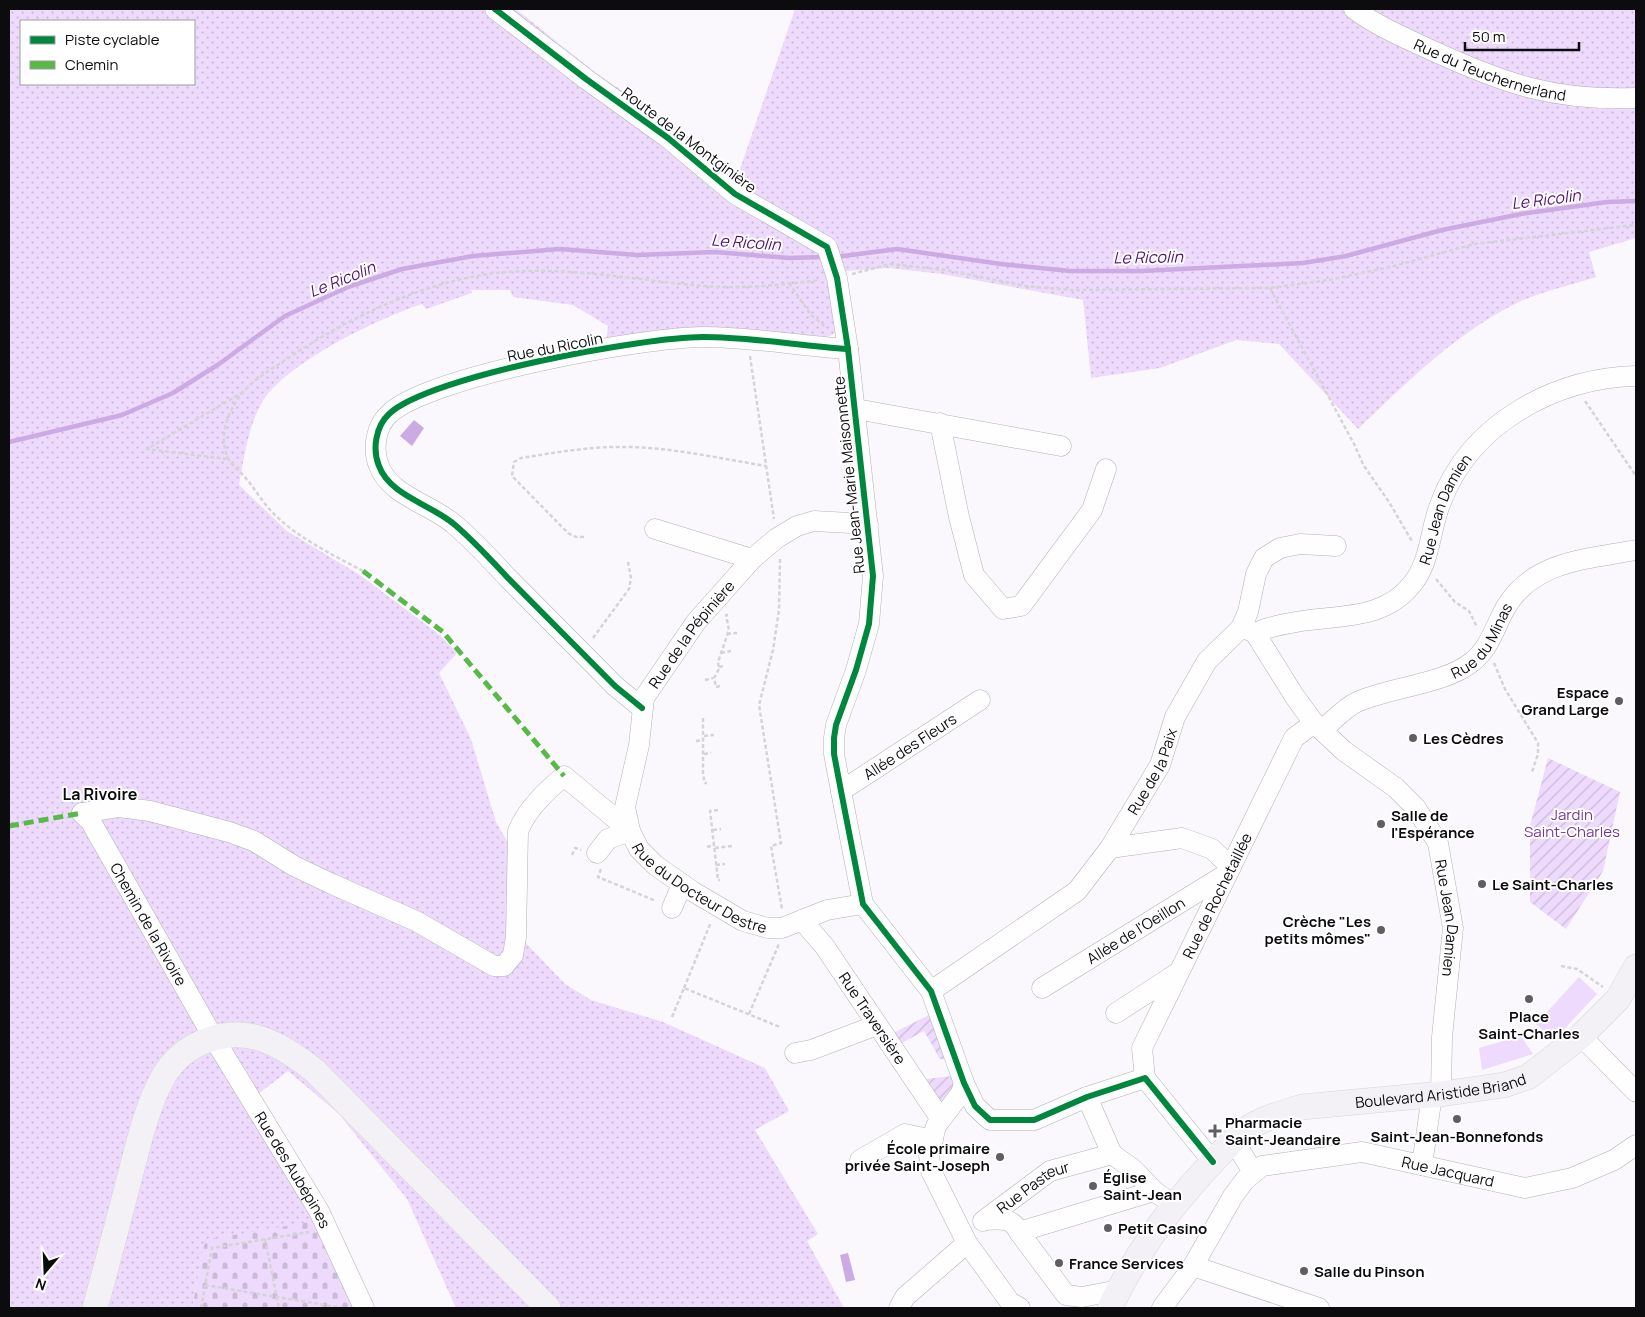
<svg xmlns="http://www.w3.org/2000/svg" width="1645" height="1317" font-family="Manrope,sans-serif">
  <defs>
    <pattern id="grass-dots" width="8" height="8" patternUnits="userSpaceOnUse" patternTransform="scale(1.25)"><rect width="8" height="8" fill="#eddafc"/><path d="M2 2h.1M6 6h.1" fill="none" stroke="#cabad7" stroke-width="1.8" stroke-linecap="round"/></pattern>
    <pattern id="cemetery-stones" width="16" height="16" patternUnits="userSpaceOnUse" patternTransform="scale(1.25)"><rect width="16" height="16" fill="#eddafc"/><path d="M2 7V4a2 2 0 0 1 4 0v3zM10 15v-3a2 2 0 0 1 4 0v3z" fill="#cabad7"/></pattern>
    <pattern id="garden-furrows" width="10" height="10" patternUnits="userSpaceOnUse" patternTransform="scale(1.25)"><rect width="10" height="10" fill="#eddafc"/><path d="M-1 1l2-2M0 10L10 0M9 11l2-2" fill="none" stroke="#cabad7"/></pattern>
  </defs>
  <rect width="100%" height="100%" fill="#faf8fc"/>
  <path fill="url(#grass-dots)" fill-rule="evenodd" d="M9 9H516L596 73 674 126 738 175 795 9H1636V238L1589 252 1596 277C1569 286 1538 292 1513 305 1454 335 1405 384 1358 429L1279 344 1236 340 1160 368 1091 378 1083 300 942 274 889 268 831 272 839 330 830 336 816 339 606 343 608 326 573 305 513 297 510 290H471L472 293 426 309 422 304C379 318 283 364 261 404 248 428 244 458 239 485L287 531 360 575 441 636 457 653 439 673 471 739 496 822 512 850 521 938 565 984 591 1000 663 1022 765 1068 789 1111 755 1130 818 1234 807 1241 844 1308H456L407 1199 339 1114 288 1071 248 1102 317 1221 204 1245 192 1308H9ZM21 21H194V84H21Z"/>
  <path fill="url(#cemetery-stones)" d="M317 1221 358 1308H192L204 1245 210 1239Z"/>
  <g fill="url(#garden-furrows)">
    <path d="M1548 758 1620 792 1603 871 1566 929 1530 902V826Z"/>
    <path d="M933 1013 949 1060 940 1059 924 1031 898 1045 891 1034Z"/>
    <path d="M953 1076 956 1086 942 1107 926 1079Z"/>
  </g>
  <g fill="#eddafc">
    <path d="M1579 977 1597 994 1554 1040 1536 1024Z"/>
    <path d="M1521 1036 1533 1054 1482 1070 1479 1048Z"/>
  </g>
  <g fill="#ccaae4">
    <path d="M414 420 424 428 412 446 400 436Z"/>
    <path d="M848 1253 855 1280 846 1282 840 1255Z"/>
  </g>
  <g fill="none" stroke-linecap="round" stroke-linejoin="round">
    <g stroke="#ccaae4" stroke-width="4.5">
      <path d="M836 257 897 249 1001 264 1070 271H1141L1303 263 1346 256 1442 230 1521 214 1607 202 1636 201"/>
      <path d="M9 442 122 415 173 393 219 364 285 316 348 287 402 269 473 256 560 249 637 255 715 252 789 258 824 257"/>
    </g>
    <g stroke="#b2b1b4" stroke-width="21">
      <g id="minor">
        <path d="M495 9 586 79 668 138 735 194 827 247 837 278 848 349 873 576 869 624 856 670 836 725 834 738V754L841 791 863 904 931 991 964 1083 975 1106 990 1120H1034L1087 1097 1145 1078 1213 1162"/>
        <path id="s1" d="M1354 9C1377 26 1405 38 1431 50 1505 84 1554 101 1636 98"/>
        <path d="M856 409 1061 446"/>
        <path d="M940 423 959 517 974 575 1003 609 1021 606 1092 510 1106 469"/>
        <path d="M655 529 752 559"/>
        <path id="s2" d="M1244 629C1248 629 1251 632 1254 632 1257 633 1263 630 1265 629 1277 625 1290 623 1302 621 1342 615 1386 619 1413 583 1431 560 1430 528 1441 502 1471 423 1555 378 1636 376"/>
        <path id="s3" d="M1255 633 1295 697 1314 723 1344 751 1396 788 1416 808 1438 843 1453 928 1442 1037 1441 1094"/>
        <path d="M642 708 615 686C579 650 543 613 507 577 490 559 474 541 455 525 433 505 390 496 379 466 372 449 376 426 389 414 429 376 644 337 703 337 751 337 800 346 848 349"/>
        <path id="s4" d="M1322 730C1333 721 1344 708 1357 702 1390 687 1445 684 1472 662 1490 648 1495 626 1506 607 1533 561 1588 559 1636 550"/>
        <path id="s5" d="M841 791 980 700"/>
        <path id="s6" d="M82 813 119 807 150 811 229 832 254 841 294 866 332 884 416 921 494 966H504L513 955 516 937 518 831C528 808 545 792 564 776L630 831 639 849 655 865 692 891 743 921 768 928H782L827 910 863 904"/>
        <path id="s7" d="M82 813 91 822 213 1037 319 1211 364 1308"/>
        <path d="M1110 848 1182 838 1212 849 1231 867"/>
        <path id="s8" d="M597 853 608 839 630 831 625 807 639 745 644 698 696 622 752 559 777 538 797 526 814 521 868 524"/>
        <path d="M672 908 682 884"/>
        <path id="s9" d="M802 920 825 947 940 1118"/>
        <path id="s10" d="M1042 988 1228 873"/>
        <path id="s11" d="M931 991 1077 891 1110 848 1160 765 1175 717 1207 661 1241 628 1248 612 1256 574 1264 558 1280 548 1300 544 1336 546"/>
        <path d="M1116 1013 1179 972"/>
        <path d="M1581 1036 1636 1092"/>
        <path d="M795 1053 811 1050 877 1025"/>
        <path id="s12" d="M1145 1078 1142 1048 1294 738 1314 723"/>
        <path d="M964 1083 961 1093 936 1126 929 1154 931 1171 967 1243 1010 1302 1020 1308"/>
        <path d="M1087 1097 1112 1154 1133 1169 1154 1191"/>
        <path d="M1234 1141 1253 1172"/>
        <path d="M860 1160 905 1134 933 1140"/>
        <path d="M1422 1165 1432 1095"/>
        <path d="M985 1220C1000 1219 1012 1217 1019 1232L1154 1191 1174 1205"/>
        <path id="s13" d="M983 1221 1050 1171 1112 1154"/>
        <path d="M1019 1232 1066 1295 1082 1297 1119 1290"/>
        <path d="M1193 1266 1319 1308"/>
        <path d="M899 1308 905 1297 967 1243"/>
        <path id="s14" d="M1162 1308 1193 1266 1233 1196 1245 1180 1262 1166 1362 1152 1525 1188 1572 1178 1614 1160 1636 1145"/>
      </g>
    </g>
    <g stroke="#d6d5d8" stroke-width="26">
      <g id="major">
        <path d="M95 1308C107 1265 118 1222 129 1180 138 1146 146 1109 162 1079 182 1042 228 1025 267 1041 285 1048 300 1059 315 1071L548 1308"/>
        <path id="s15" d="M1110 1308C1134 1256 1166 1213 1205 1170 1217 1158 1229 1143 1243 1132 1259 1119 1282 1113 1302 1107L1441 1094 1504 1085 1528 1077 1581 1036 1618 999 1636 967"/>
      </g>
    </g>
    <g stroke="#d5d4d5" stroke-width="2.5" stroke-dasharray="4 2.5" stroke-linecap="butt">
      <path d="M852 274 890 264 946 270 1025 286 1071 290 1270 288 1329 280 1394 266 1474 244 1636 225"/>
      <path d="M789 283 811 315 826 327"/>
      <path d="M1270 288 1354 444 1364 466 1389 502 1413 543"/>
      <path d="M750 356 774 519"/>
      <path d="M1585 401 1636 476"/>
      <path d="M227 459 147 449 243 392"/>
      <path d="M584 537H576L568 533 512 476 514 462 521 458C553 453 585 447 617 447 666 446 717 458 766 466"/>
      <path d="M780 559 779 610 773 650 759 705 781 843 771 846 782 909"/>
      <path d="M363 571C333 555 300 539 276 516 263 504 255 488 243 475 238 469 229 463 227 456 219 433 228 411 243 392 253 380 270 370 284 361 341 322 408 289 476 276 552 262 629 280 704 286 742 289 782 285 820 280"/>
      <path d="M1436 579 1455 602 1469 611 1477 627"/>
      <path d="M727 634 737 633"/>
      <path d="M593 638 629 589 631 578 628 562"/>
      <path d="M721 653 731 651"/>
      <path d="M1494 663 1505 689 1538 743V754L1532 772"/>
      <path d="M719 667 725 666"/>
      <path d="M705 680 713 678"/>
      <path d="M720 686 716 687 714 678 719 669 718 662 729 630 726 615H728"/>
      <path d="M703 718V775L705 783H707"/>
      <path d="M704 736 714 735"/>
      <path d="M696 741 704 740"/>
      <path d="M704 754 711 753"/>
      <path d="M718 810 710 811 718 880H720"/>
      <path d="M713 830 721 829"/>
      <path d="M707 847 715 845"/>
      <path d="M715 848 732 846"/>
      <path d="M572 855 575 848 581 850"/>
      <path d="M716 865 725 864"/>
      <path d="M601 869 598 877 656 901"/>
      <path d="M1561 966 1577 969 1603 987"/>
      <path d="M684 988 711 922"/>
      <path d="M749 1014 779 944"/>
      <path d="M672 1017 684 988 780 1027"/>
      <path d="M265 1239 279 1308"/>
      <path d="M205 1285 343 1308"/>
      <path d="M201 1308 212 1248 309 1232"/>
    </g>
    <use href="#minor" stroke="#fefeff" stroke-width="20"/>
    <use href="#major" stroke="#f3f0f6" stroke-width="25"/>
    <g stroke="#58b947" stroke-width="5" stroke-dasharray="10 5" stroke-linecap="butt">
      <path d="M363 571 443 632 564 776"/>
      <path d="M9 826 82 813"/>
    </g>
    <g stroke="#fff" stroke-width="9">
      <g id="cycleway">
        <path d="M495 9 586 79 668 138 735 194 827 247 837 278 848 349 873 576 869 624 856 670 836 725 834 738V754L841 791 863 904 931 991 964 1083 975 1106 990 1120H1034L1087 1097 1145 1078 1213 1162"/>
        <path d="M642 708 615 686C579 650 543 613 507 577 490 559 474 541 455 525 433 505 390 496 379 466 372 449 376 426 389 414 429 376 644 337 703 337 751 337 800 346 848 349"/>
      </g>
    </g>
    <use href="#cycleway" stroke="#00873e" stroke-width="6"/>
  </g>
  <g fill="#5f5e61" stroke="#fff" stroke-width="2">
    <circle cx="1619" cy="701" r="5"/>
    <circle cx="1413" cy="738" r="5"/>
    <circle cx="1381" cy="824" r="5"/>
    <circle cx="1482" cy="884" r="5"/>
    <circle cx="1381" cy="930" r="5"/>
    <circle cx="1529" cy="999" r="5"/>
    <circle cx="1457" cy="1119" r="5"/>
    <path d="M1212.5 1123.5h5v5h5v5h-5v5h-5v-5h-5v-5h5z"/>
    <circle cx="1000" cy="1157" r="5"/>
    <circle cx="1093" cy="1186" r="5"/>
    <circle cx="1108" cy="1228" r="5"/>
    <circle cx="1059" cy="1263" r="5"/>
    <circle cx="1304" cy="1271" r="5"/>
  </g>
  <g text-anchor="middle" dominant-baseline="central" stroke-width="4" stroke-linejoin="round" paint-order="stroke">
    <g font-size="15" fill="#0c0b0e" stroke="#fff">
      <text stroke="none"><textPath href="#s1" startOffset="150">Rue du Teuchernerland</textPath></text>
      <text transform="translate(689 140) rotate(37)">Route de la Montginière</text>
      <text transform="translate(555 347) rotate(-11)">Rue du Ricolin</text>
      <text transform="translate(849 475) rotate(-96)">Rue Jean-Marie Maisonnette</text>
      <text stroke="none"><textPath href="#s2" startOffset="262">Rue Jean Damien</textPath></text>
      <text stroke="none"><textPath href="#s8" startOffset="256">Rue de la Pépinière</textPath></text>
      <text stroke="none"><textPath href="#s4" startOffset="190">Rue du Minas</textPath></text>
      <text stroke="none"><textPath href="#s5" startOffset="82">Allée des Fleurs</textPath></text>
      <text stroke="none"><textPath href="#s11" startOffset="319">Rue de la Paix</textPath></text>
      <text stroke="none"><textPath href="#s6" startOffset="848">Rue du Docteur Destre</textPath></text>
      <text stroke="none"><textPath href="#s12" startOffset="200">Rue de Rochetaillée</textPath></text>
      <text stroke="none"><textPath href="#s3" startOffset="358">Rue Jean Damien</textPath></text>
      <text stroke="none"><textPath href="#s7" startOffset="130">Chemin de la Rivoire</textPath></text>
      <text stroke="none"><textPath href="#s10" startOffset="110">Allée de l'Oeillon</textPath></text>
      <text stroke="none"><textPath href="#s9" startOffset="121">Rue Traversière</textPath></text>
      <text stroke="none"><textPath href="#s15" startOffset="426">Boulevard Aristide Briand</textPath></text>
      <text stroke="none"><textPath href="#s7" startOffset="415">Rue des Aubépines</textPath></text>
      <text stroke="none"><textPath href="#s14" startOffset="364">Rue Jacquard</textPath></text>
      <text stroke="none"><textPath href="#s13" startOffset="61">Rue Pasteur</textPath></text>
    </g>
    <g font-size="15" font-weight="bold" fill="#0c0b0e" stroke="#fff" text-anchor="start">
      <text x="1609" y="692" text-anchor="end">Espace<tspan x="1609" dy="17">Grand Large</tspan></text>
      <text x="1423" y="738">Les Cèdres</text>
      <text x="1391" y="815">Salle de<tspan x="1391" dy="17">l'Espérance</tspan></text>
      <text x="1492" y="884">Le Saint-Charles</text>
      <text x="1371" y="921" text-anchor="end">Crèche "Les<tspan x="1371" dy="17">petits mômes"</tspan></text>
      <text x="1529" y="1016" text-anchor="middle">Place<tspan x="1529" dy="17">Saint-Charles</tspan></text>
      <text x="1225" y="1122">Pharmacie<tspan x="1225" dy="17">Saint-Jeandaire</tspan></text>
      <text x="1457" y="1136" text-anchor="middle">Saint-Jean-Bonnefonds</text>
      <text x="990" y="1148" text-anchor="end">École primaire<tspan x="990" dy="17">privée Saint-Joseph</tspan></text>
      <text x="1103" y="1177">Église<tspan x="1103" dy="17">Saint-Jean</tspan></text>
      <text x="1118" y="1228">Petit Casino</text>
      <text x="1069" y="1263">France Services</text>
      <text x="1314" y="1271">Salle du Pinson</text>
    </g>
    <g font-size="15" fill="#723796" stroke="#fff">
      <text x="1572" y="814">Jardin<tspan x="1572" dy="17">Saint-Charles</tspan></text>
    </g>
    <g font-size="16" font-style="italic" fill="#521273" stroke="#fff">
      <text transform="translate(1546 199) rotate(-7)">Le Ricolin</text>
      <text transform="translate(746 242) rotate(4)">Le Ricolin</text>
      <text transform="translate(1148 257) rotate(-1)">Le Ricolin</text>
      <text transform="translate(342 279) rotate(-22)">Le Ricolin</text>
    </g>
    <g font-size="16" font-weight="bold" fill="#0c0b0e" stroke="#fff">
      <text x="100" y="794">La Rivoire</text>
    </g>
  </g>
  <rect width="1645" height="1317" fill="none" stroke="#0c0b0e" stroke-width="20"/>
  <rect x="20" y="20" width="175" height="65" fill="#ffffff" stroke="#9e9d9f"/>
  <rect x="30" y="36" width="25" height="8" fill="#00873e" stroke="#9e9d9f"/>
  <text x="65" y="45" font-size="15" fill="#0c0b0e">Piste cyclable</text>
  <rect x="30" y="61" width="25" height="8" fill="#58b947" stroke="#9e9d9f"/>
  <text x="65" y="70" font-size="15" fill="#0c0b0e">Chemin</text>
  <g transform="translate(45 1272) rotate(199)" stroke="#ffffff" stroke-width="4" paint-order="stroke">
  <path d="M0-4L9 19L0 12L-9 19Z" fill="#0c0b0e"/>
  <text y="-8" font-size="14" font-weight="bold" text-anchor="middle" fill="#0c0b0e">N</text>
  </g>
  <path d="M1465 42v8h114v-8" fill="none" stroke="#0c0b0e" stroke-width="2.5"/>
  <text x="1472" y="42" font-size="15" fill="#0c0b0e" stroke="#ffffff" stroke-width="4" paint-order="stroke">50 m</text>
</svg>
